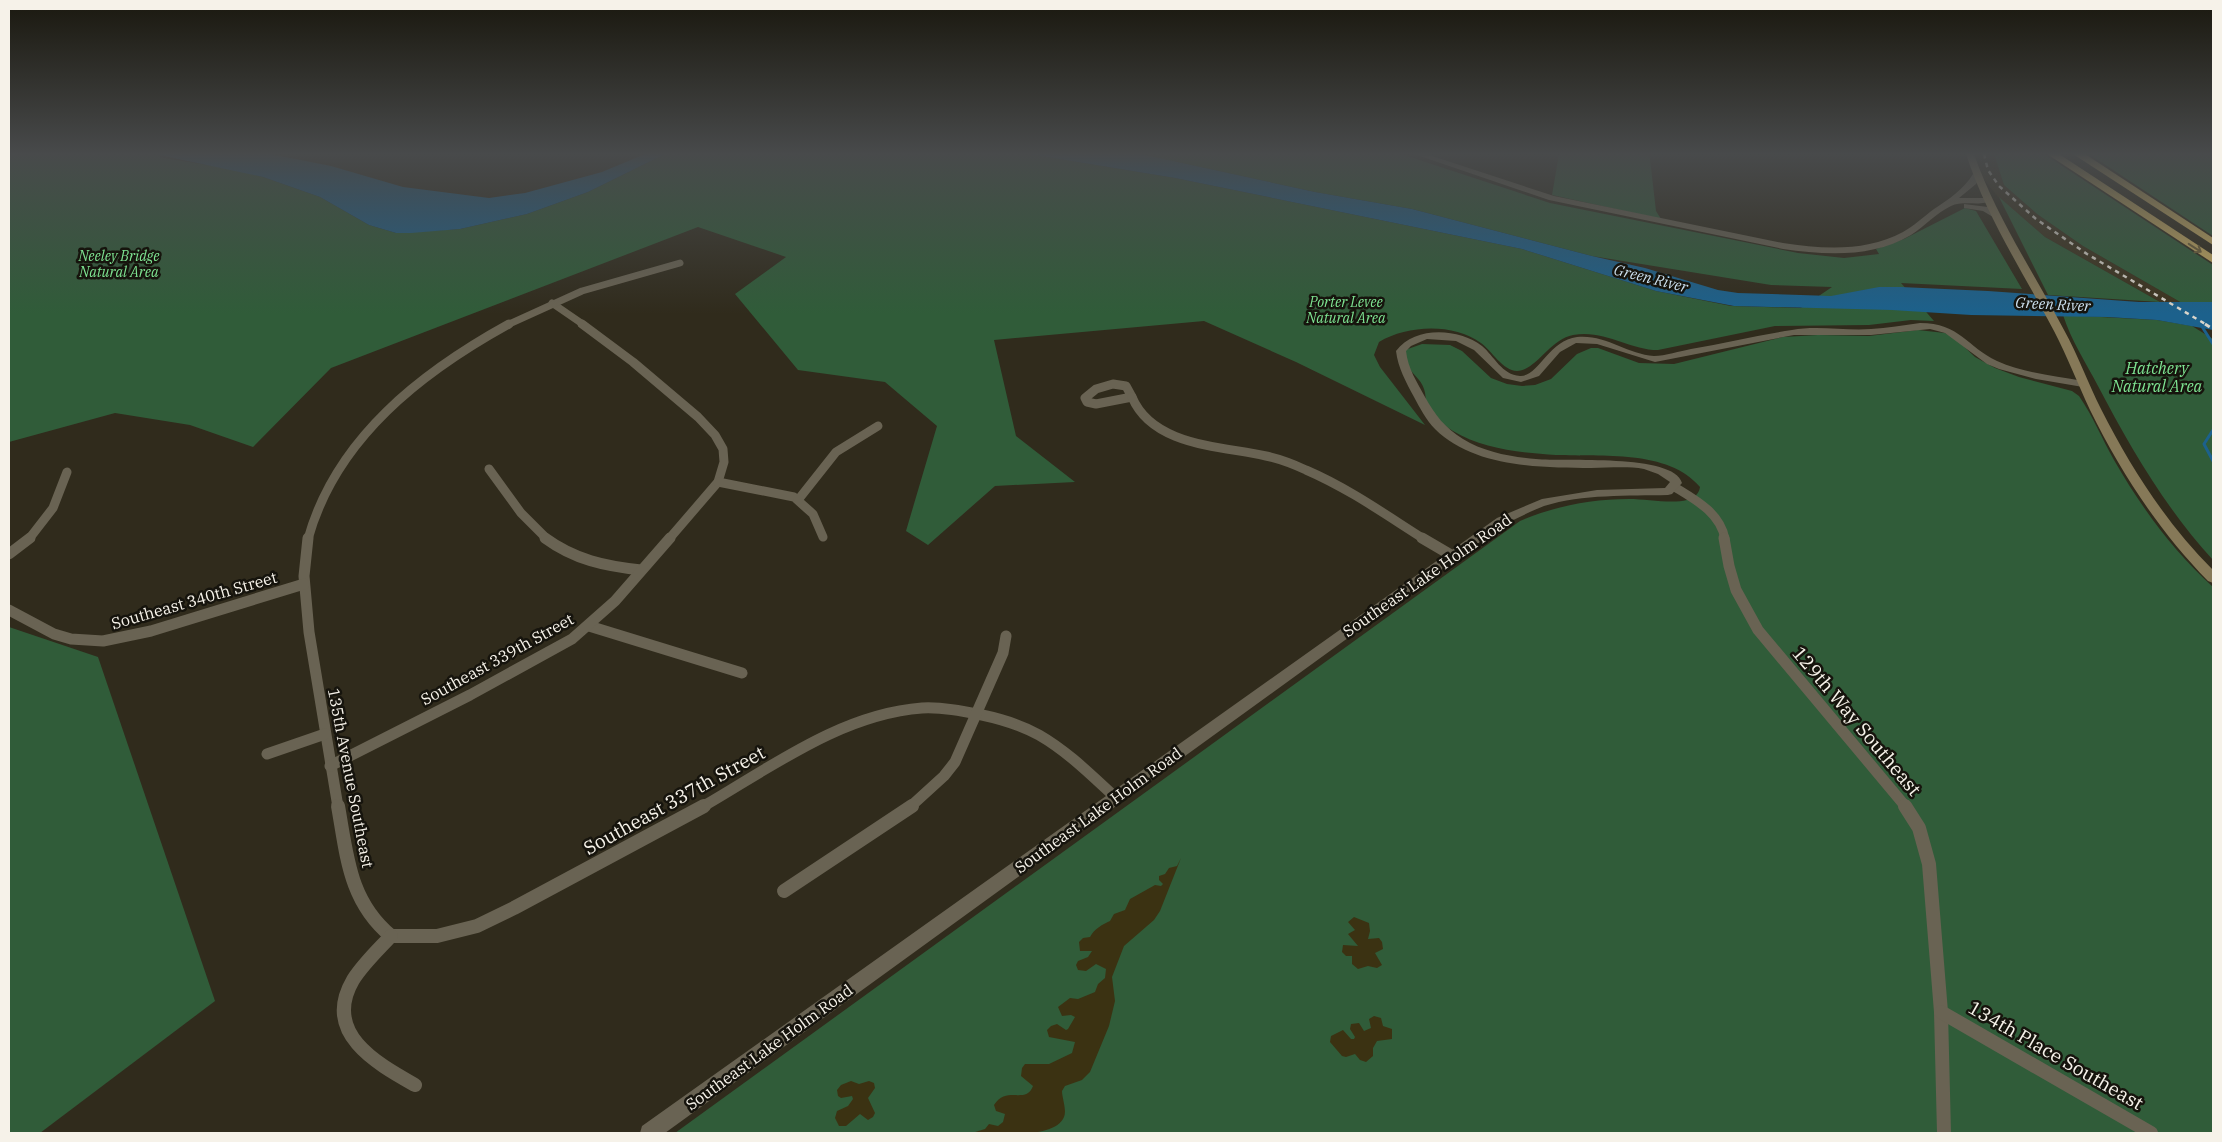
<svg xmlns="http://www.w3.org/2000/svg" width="2222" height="1142" font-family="'IBM Plex Serif',serif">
  <rect width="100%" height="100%" fill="#302b1c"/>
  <path fill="#3c341f" d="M1972 154H1994L2004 185 2037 214 2083 246 2182 303 2160 302 2045 237 1998 197 1973 166Z"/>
  <g fill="#305c39">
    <path d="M9 154H155L164 158 231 169 263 177 320 197 369 225 396 233 460 229 527 214 588 192 665 154H1029L1175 178 1522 249 1656 291 1731 306 1801 308 1832 287 1771 285 1592 256 1412 209 1315 192 1141 154H1401L1550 203 1798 253 1844 258 1879 254 1876 249 1904 239 1965 208 1976 211 2022 289 1901 283 1934 321 1911 320 1869 325 1775 326 1658 350C1629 350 1604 329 1573 335 1550 339 1537 370 1517 371 1503 371 1491 350 1481 343 1453 323 1408 325 1379 342L1374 355 1380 367 1425 425 1296 362 1204 321 994 340 1016 436 1075 482 995 486 928 545 906 531 937 426 885 382 798 370 735 294 786 257 698 227 331 368 253 447 190 425 115 413 9 442Z"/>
    <path d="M1559 154H1648L1650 159 1656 211 1661 219 1552 195Z"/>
    <path d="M1994 154H2044L2213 265V302L2182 303 2083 246 2037 214 2004 185Z"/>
    <path d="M2089 154H2213V236Z"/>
    <path d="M1999 197 2045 237 2160 302 2048 295Z"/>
    <path d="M2063 315 2157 320 2192 326 2213 339V560C2166 509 2130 447 2098 386 2086 363 2071 340 2063 315Z"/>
    <path d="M1918 330 1945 333 1956 339 1975 357 1995 368 2019 377 2072 391 2079 396C2093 416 2102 439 2114 460 2141 507 2173 551 2213 587V1133H675L1520 521C1555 506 1591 499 1629 499 1646 499 1672 504 1687 500 1694 498 1699 494 1700 487 1668 449 1601 457 1556 455 1521 453 1483 449 1453 431 1443 425 1431 415 1427 404 1425 399 1426 394 1424 389 1421 379 1412 374 1407 365 1405 361 1405 354 1405 350L1422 344 1450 345 1462 351 1491 378 1507 384 1522 386 1535 385 1551 379 1577 354 1591 348H1598L1639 363 1674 364 1783 337 1818 335 1869 336Z"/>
    <path d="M9 627 98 657 215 1001 40 1133H9Z"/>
  </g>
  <g fill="#3b3212">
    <path d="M1181 858 1160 911 1154 920 1124 946 1112 977 1115 1001 1109 1026 1090 1072 1082 1080 1065 1086 1062 1091C1062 1098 1067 1110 1064 1117 1055 1140 993 1133 972 1133L985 1129 989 1124 998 1126 1003 1122 1005 1114 996 1111 994 1105C1007 1085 1026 1105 1033 1086L1021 1076 1022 1068 1025 1064H1049L1072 1053 1075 1042 1049 1037 1047 1030 1051 1026 1057 1024 1066 1030 1068 1029 1075 1017 1071 1015 1062 1016 1058 1007 1070 998 1078 999 1095 992 1098 984 1105 978 1106 969 1096 964 1086 971 1078 970 1076 965 1078 961 1088 957 1092 951H1080L1079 942 1083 938 1090 937C1094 929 1103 924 1110 921L1114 914 1125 910 1130 899 1155 885 1161 886 1163 884 1159 880V876L1165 874 1169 868 1177 866Z"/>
    <path d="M1354 917 1369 923 1370 931 1368 939 1379 938 1382 942 1383 949 1375 953 1382 965 1377 968 1368 966 1358 969 1352 964V956H1346L1342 952 1343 945 1358 946 1348 934 1355 930 1348 922Z"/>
    <path d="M1374 1016 1381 1018 1383 1026 1392 1029V1039L1377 1041 1373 1048V1056L1366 1062 1360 1060 1355 1054 1346 1057 1342 1056 1330 1042 1331 1036 1343 1030 1351 1039H1354L1355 1037 1350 1029 1351 1024 1359 1023 1364 1031 1371 1028 1369 1019Z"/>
    <path d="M851 1081 859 1084 869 1081 874 1083 875 1088 868 1098 875 1113 873 1117 868 1120 860 1114 846 1126H839L835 1118 837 1111 848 1106 853 1099 852 1096 841 1098 838 1096 837 1090 841 1085Z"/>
  </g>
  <g fill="#1c618c">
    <path d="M155 154H270L331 166 403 187 489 198 525 193 602 172 645 154H665L588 192 527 214 460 229 411 233H396L369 225 320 197 263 177Z"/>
    <path d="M1029 154H1141L1315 192 1412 209 1592 256 1645 268 1718 290 1738 293 1831 296 1879 287H1901L1988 291 2139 302H2213V330L2157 320 2107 317 1971 315 1892 310 1734 306 1656 291 1522 249 1175 178Z"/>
  </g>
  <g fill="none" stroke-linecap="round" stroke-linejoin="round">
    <g stroke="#1c618c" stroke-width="3">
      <path d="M2201 325 2213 344"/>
      <path d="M2213 430 2204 444 2213 461"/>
    </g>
    <g stroke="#696353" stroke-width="7">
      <path d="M552 303 584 325"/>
      <path d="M507 325 582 291 680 263"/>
    </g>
    <g stroke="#696353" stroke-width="9">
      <path d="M582 324 633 362 698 417 715 435 723 449 724 462 718 482 669 539"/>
      <path d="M1113 384 1126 386 1132 397 1096 404 1087 402 1085 398 1096 389Z"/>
      <path d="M1132 397C1153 447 1223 446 1266 456 1280 459 1293 464 1306 470 1348 488 1386 515 1424 539"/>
      <path d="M489 469 521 513 547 539"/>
      <path d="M718 482 794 497 813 514 823 537"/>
      <path d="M1673 486C1694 499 1720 512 1725 539"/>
      <path d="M798 500 836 452 878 426"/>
      <path d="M29 539 53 508 67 472"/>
      <path d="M308 539C336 438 422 372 509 324"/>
    </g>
    <g stroke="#696353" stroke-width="11">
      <path d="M308 538 304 576 309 632 338 807"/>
      <path d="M545 538C575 560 605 566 641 570"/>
      <path d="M1422 538 1451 555"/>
      <path d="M1724 538 1729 566 1736 590 1758 630 1906 807"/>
      <path d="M9 554 30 538"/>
      <path d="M9 610 54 634 71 639 103 641 151 631 304 584"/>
      <path d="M589 626 742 673"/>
      <path d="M267 754 325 734"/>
      <path d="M330 766 470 695 572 639 615 601 670 538"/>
      <path d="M702 807C770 768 841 714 922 708 942 707 962 711 982 715 1001 719 1021 725 1039 735 1067 751 1091 775 1115 797"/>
      <path d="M910 807 944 776 955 762 1003 653 1006 636"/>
    </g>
    <g stroke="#696353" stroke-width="14">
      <path d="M338 806C347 856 349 901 391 936"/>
      <path d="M1905 806 1919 828 1929 864 1941 1012 1944 1133"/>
      <path d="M784 891 912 806"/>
      <path d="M391 936H437L477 926 514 908 704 806"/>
      <path d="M391 936C378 950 363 964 353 980 322 1033 376 1063 415 1085"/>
      <path d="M1941 1012 2151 1133"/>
    </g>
    <g fill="#696353" fill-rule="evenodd">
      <path d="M1414 154H1426L1554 196 1783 243C1823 249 1866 252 1903 232 1914 226 1923 217 1934 209 1948 200 1964 189 1973 174L1980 176 1976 184 1959 198H1988L1992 200C1983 207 1963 200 1951 206 1936 213 1925 226 1911 235 1872 258 1826 255 1783 249L1549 200Z"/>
      <path d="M1964 204 1988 207 2000 215 1993 217 1983 211 1964 208Z"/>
      <path d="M1920 323C1960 323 1967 347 1997 361 2024 373 2054 376 2083 381L2088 384 2083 387 2036 379 1999 369 1987 364 1945 333 1930 329 1871 335H1794L1655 362 1597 344 1576 343 1560 352 1539 376 1521 382 1503 378 1474 350 1456 341 1427 339 1411 346 1406 351C1408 369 1417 382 1425 397 1435 415 1445 428 1463 439 1484 452 1511 457 1536 459 1563 462 1674 453 1682 483L1672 494 1668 495C1628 496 1583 494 1544 506 1531 511 1518 518 1505 524L665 1133H640L642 1126 1497 518 1542 499 1597 490 1665 488 1670 482 1658 474 1644 469C1627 466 1608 468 1591 468 1540 468 1473 467 1435 429 1426 420 1420 408 1414 397 1406 382 1398 368 1396 351 1415 326 1458 328 1482 346 1494 356 1502 375 1520 376 1538 377 1548 341 1577 337 1605 334 1627 354 1654 356 1665 356 1680 351 1691 349 1725 343 1758 335 1792 330 1817 325 1845 331 1871 329 1887 328 1904 325 1920 323Z"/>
    </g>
    <path fill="#867958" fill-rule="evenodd" d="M1966 154H1974C1996 217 2033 271 2064 330 2078 355 2088 383 2101 409 2131 468 2166 523 2213 570V583L2208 581C2159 531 2121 473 2090 410 2078 384 2067 356 2054 331 2023 272 1987 218 1966 154Z"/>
    <g fill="#c8ad62" fill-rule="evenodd">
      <path d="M2047 154H2059L2213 255V263Z"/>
      <path d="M2073 154H2085L2213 238V245Z"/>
    </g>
    <path stroke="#d9d5cb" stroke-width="2.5" stroke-dasharray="4.5 4.5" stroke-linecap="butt" d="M1984 154 1988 170 1999 186 2036 219 2087 254 2207 325"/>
    <path stroke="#d9d5cb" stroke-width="3" stroke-dasharray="5.5 5.5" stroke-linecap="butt" d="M2205 324 2213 329"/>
  </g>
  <defs><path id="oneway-shaft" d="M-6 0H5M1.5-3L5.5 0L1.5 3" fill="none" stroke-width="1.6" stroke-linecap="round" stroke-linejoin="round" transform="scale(1.25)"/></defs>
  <use stroke="#6f6038" href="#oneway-shaft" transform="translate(2195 248) rotate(33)"/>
  <linearGradient id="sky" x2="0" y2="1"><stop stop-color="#1a180f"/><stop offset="0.49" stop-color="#484a4b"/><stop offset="1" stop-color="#484a4b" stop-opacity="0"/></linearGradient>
  <rect width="2222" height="314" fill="url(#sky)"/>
  <g text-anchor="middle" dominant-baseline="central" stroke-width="5" stroke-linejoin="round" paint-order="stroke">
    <g font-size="14" font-style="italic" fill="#7ee492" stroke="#16140d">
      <text x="119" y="256">Neeley Bridge<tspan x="119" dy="16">Natural Area</tspan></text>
      <text x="1346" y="302">Porter Levee<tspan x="1346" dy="16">Natural Area</tspan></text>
    </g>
    <g font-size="15" font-style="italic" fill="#cbdfee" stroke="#16140d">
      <text transform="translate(1651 278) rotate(14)">Green River</text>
      <text transform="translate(2053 304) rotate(3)">Green River</text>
    </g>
    <g font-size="16" font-style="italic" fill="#7ee492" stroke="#16140d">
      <text x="2157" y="368">Hatchery<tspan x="2157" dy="18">Natural Area</tspan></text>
    </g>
    <g font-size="16" fill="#f6f2e9" stroke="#16140d">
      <text transform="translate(1427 575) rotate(-35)">Southeast Lake Holm Road</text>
      <text transform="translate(194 600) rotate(-16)">Southeast 340th Street</text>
      <text transform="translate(497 659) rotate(-29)">Southeast 339th Street</text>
      <text transform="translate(351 778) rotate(79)">135th Avenue Southeast</text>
      <text transform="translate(1098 810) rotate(-36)">Southeast Lake Holm Road</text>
      <text transform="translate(769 1047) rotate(-36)">Southeast Lake Holm Road</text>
    </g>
    <g font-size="19" fill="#f6f2e9" stroke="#16140d">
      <text transform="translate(1857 721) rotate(50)">129th Way Southeast</text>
      <text transform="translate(674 800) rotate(-29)">Southeast 337th Street</text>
      <text transform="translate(2056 1055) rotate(30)">134th Place Southeast</text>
    </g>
  </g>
  <rect width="2222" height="1142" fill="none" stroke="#f6f2e9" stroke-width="20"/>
</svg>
